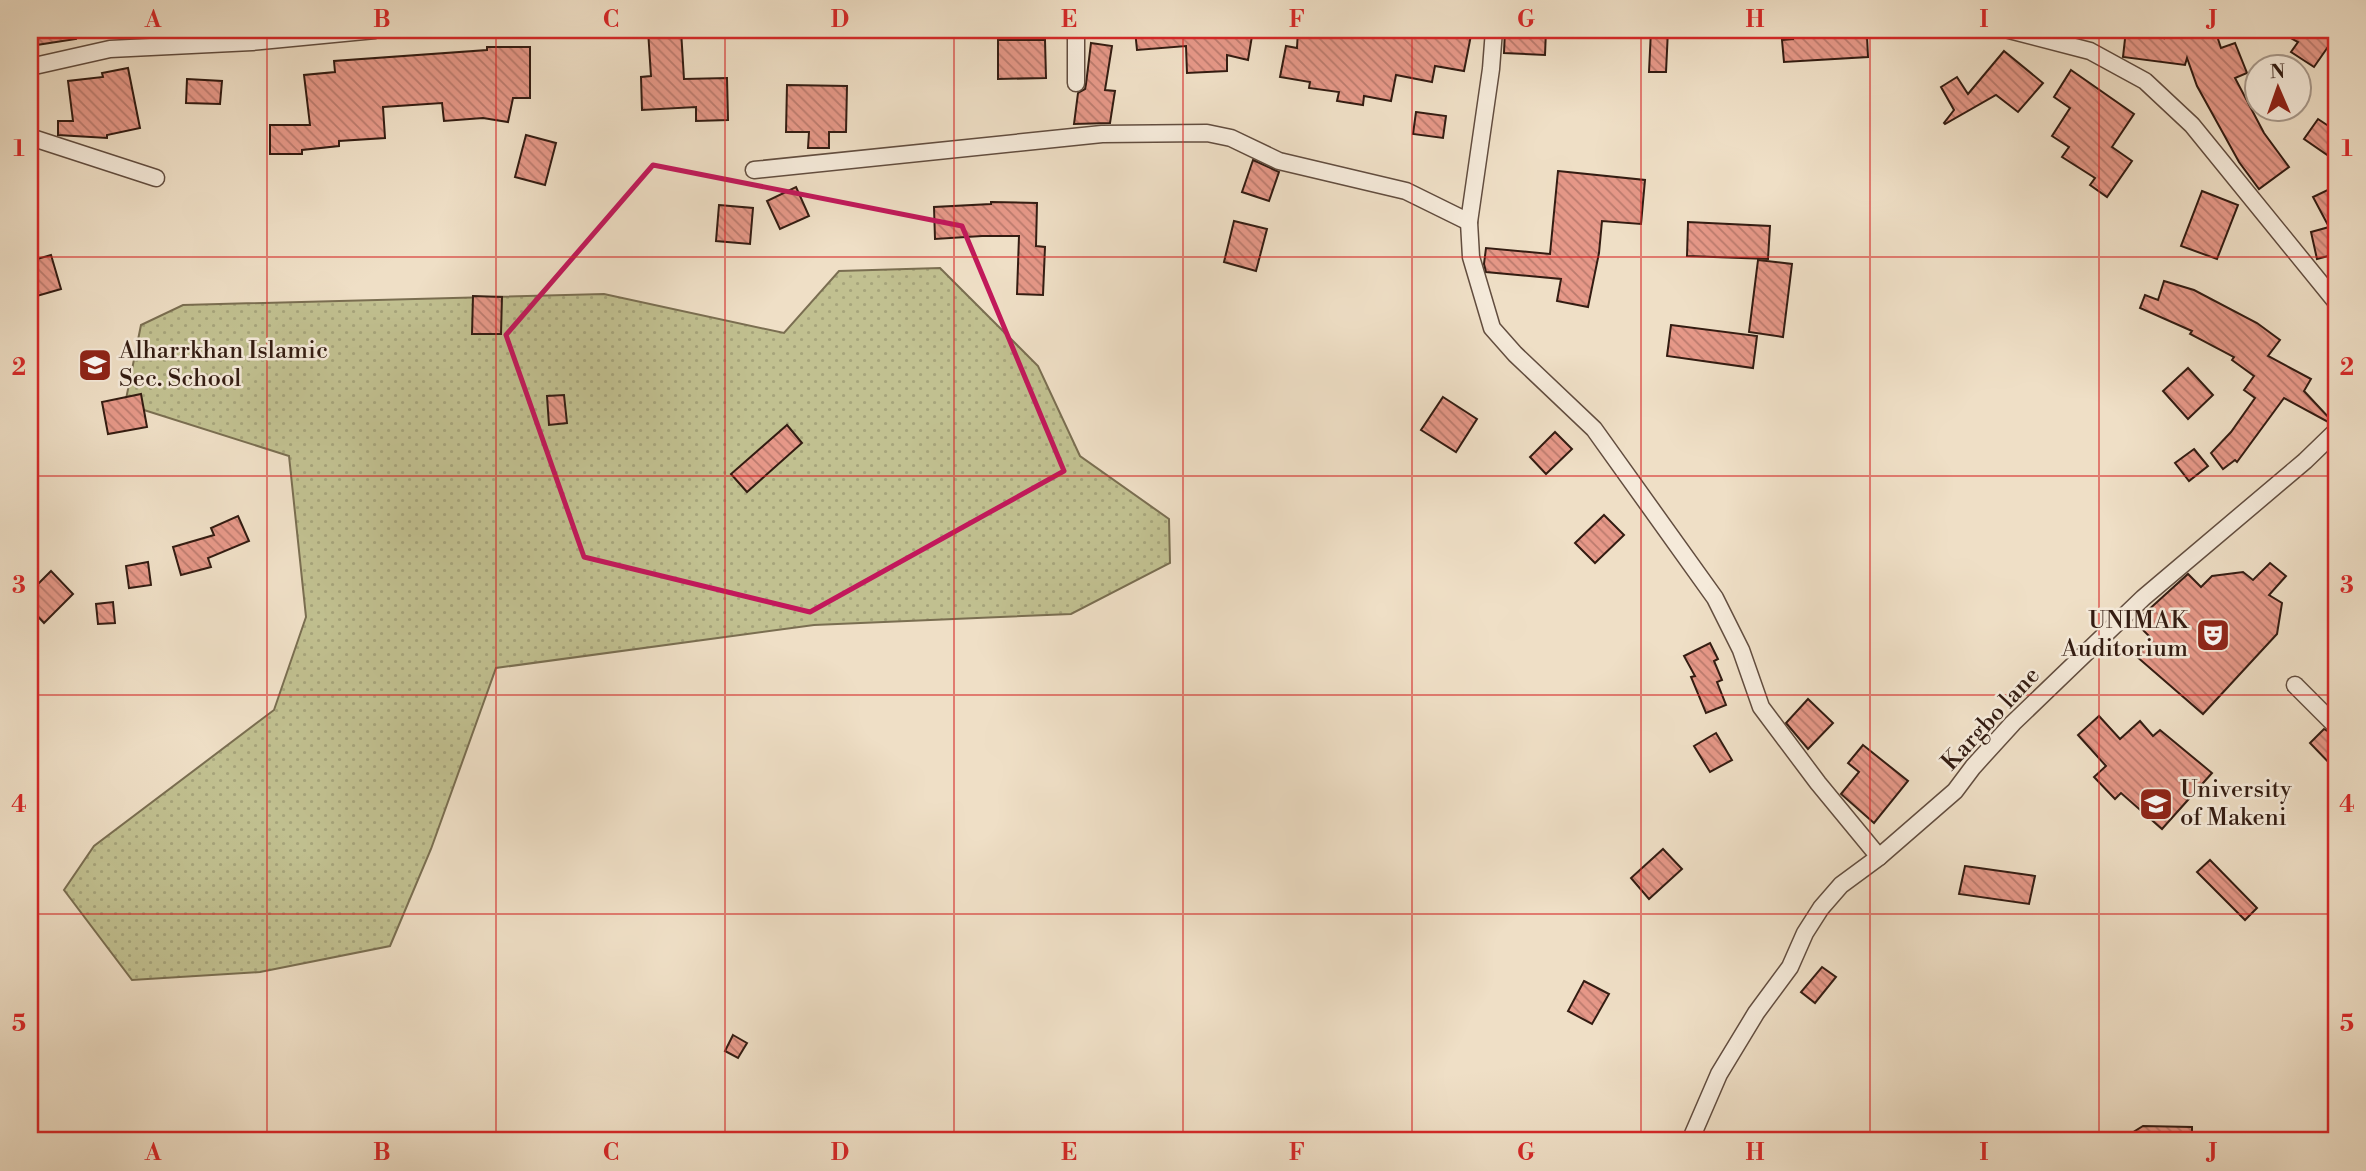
<svg xmlns="http://www.w3.org/2000/svg" width="2366" height="1171" font-family="'Libre Bodoni',serif">
  <defs>
    <pattern id="grass-dots" width="8" height="8" patternUnits="userSpaceOnUse" patternTransform="scale(1.75)"><rect width="8" height="8" fill="#c1c090"/><path d="M2 2h.1M6 6h.1" fill="none" stroke="#a6a47b" stroke-width="1.8" stroke-linecap="round"/></pattern>
    <pattern id="building-back-hatch" width="6" height="6" patternUnits="userSpaceOnUse" patternTransform="scale(1.75)"><rect width="6" height="6" fill="#e69888"/><path d="M-1 5l2 2M0 0l6 6M5-1l2 2" fill="none" stroke="#bb7b6e"/></pattern>
  </defs>
  <rect width="100%" height="100%" fill="#efdfc6"/>
  <filter id="stains"><feTurbulence type="fractalNoise" baseFrequency=".00286" numOctaves="4"/><feColorMatrix values="0 0 0 0 .2 0 0 0 0 .09 0 0 0 0 .02 0 0 0 .5 -.17"/></filter>
  <radialGradient id="worn" r=".72"><stop offset=".6" stop-color="#630" stop-opacity="0"/><stop offset="1" stop-color="#630" stop-opacity=".3"/></radialGradient>
  <path fill="url(#grass-dots)" stroke="#7a6e51" stroke-width="2" d="M940 268 1038 366 1080 456 1169 519 1170 563 1071 614 814 625 496 668 431 849 390 946 260 972 132 980 64 890 94 846 274 710 306 617 289 456 125 404 141 325 183 305 604 294 784 333 839 271Z"/>
  <g fill="url(#building-back-hatch)" stroke="#331c12" stroke-width="2">
    <path d="M30 30H75L76 39 30 46Z"/>
    <path d="M648 30H681L684 79 727 78 728 120 696 121V107L642 110 641 77 651 76Z"/>
    <path d="M1135 30H1253L1248 60 1227 55V71L1187 73 1186 46 1137 50Z"/>
    <path d="M1298 30H1472L1464 71 1435 66 1432 82 1396 75 1391 101 1364 96 1363 105 1337 101 1339 92 1309 88 1310 82 1280 77 1286 46 1297 48Z"/>
    <path d="M1505 30H1546L1545 55 1504 53Z"/>
    <path d="M1651 30H1668L1666 72H1649Z"/>
    <path d="M1793 30H1826V36L1829 37 1867 36 1868 57 1784 62 1782 40 1793 39Z"/>
    <path d="M2126 30H2166L2165 38 2192 30H2215L2221 48 2235 43 2247 73 2235 78 2264 133 2289 167 2259 189 2239 162 2197 86 2187 58 2185 65 2123 57Z"/>
    <path d="M2276 30H2315L2332 41 2314 67 2291 52 2298 42Z"/>
    <path d="M998 40H1045L1046 78 998 79Z"/>
    <path d="M1091 43 1112 46 1105 90 1115 91 1110 123 1074 124 1078 93 1085 89 1086 84Z"/>
    <path d="M487 47H530V98H513L508 122 483 118 444 121 442 103 383 107 385 138 339 141V146L302 150V154H270V125H310L304 75 335 72 334 61 487 50Z"/>
    <path d="M2004 51 2043 83 2018 112 1996 95 1945 124 1944 123 1954 110 1941 87 1957 77 1968 94Z"/>
    <path d="M128 68 140 128 107 135V138L58 135V121H73L68 81 103 77 102 73Z"/>
    <path d="M2071 70 2134 114 2112 147 2132 161 2107 197 2090 185 2095 178 2062 157 2069 147 2052 136 2070 108 2054 97Z"/>
    <path d="M187 79 222 81 220 104 186 103Z"/>
    <path d="M787 85 847 86 846 132H829V148H808L809 132H786Z"/>
    <path d="M1416 112 1446 116 1443 138 1413 134Z"/>
    <path d="M2318 119 2336 131V161L2304 139Z"/>
    <path d="M526 135 556 143 545 185 515 177Z"/>
    <path d="M1253 160 1279 172 1269 201 1242 192Z"/>
    <path d="M1558 171 1645 180 1641 224 1602 221 1599 253 1588 307 1557 301 1561 279 1486 272 1484 264 1486 248 1550 254Z"/>
    <path d="M2336 186V254L2317 259 2311 232 2329 227 2313 197Z"/>
    <path d="M796 187 809 216 780 229 767 201Z"/>
    <path d="M2202 191 2238 205 2217 259 2181 246Z"/>
    <path d="M991 202 1037 203 1036 246 1045 247 1043 295 1017 294 1019 236H982L935 239 934 207 991 204Z"/>
    <path d="M719 205 753 208 750 244 716 241Z"/>
    <path d="M1234 221 1267 229 1256 271 1224 262Z"/>
    <path d="M1688 222 1770 226 1768 259 1687 256Z"/>
    <path d="M51 255 61 289 30 298V261Z"/>
    <path d="M1758 260 1792 264 1783 337 1749 332Z"/>
    <path d="M2164 281 2194 290 2257 323 2280 340 2268 356 2311 379 2304 391 2332 421 2330 423 2284 398 2237 462 2235 460 2223 469 2211 453 2231 432 2255 398 2244 390 2254 376 2232 360 2234 357 2190 334 2192 331 2140 308 2145 295 2158 300Z"/>
    <path d="M473 296 502 297 501 334H472Z"/>
    <path d="M1671 325 1757 336 1753 368 1667 356Z"/>
    <path d="M2188 368 2213 395 2188 419 2163 391Z"/>
    <path d="M141 394 147 427 108 434 102 402Z"/>
    <path d="M564 395 567 423 549 425 547 396Z"/>
    <path d="M1443 397 1477 419 1456 452 1421 430Z"/>
    <path d="M787 425 802 443 747 492 731 474Z"/>
    <path d="M1555 432 1572 449 1546 474 1530 457Z"/>
    <path d="M2194 449 2208 466 2189 481 2175 463Z"/>
    <path d="M1604 515 1624 535 1595 563 1575 543Z"/>
    <path d="M238 516 249 541 208 558 211 567 181 575 173 547 214 535 211 528Z"/>
    <path d="M148 562 151 585 129 588 126 566Z"/>
    <path d="M2270 563 2286 576 2269 595 2282 603 2277 634 2203 714 2136 656 2152 639 2135 622 2188 574 2201 587 2212 576 2243 572 2253 580Z"/>
    <path d="M51 571 73 594 44 623 30 608V592Z"/>
    <path d="M113 602 115 623 98 624 96 604Z"/>
    <path d="M1710 643 1718 659 1714 661 1722 680 1717 682 1726 705 1706 713 1691 677 1695 676 1684 656Z"/>
    <path d="M1808 699 1833 723 1808 749 1786 723Z"/>
    <path d="M2099 716 2120 739 2140 721 2153 736 2160 730 2212 773 2162 829 2121 793 2115 799 2094 777 2106 766 2078 735Z"/>
    <path d="M2324 729 2336 736V770L2310 743Z"/>
    <path d="M1716 733 1732 760 1710 772 1694 746Z"/>
    <path d="M1863 745 1908 781 1874 823 1841 794 1859 772 1848 763Z"/>
    <path d="M1663 849 1682 869 1649 899 1631 878Z"/>
    <path d="M2210 860 2257 908 2245 920 2197 872Z"/>
    <path d="M1965 866 2035 876 2029 904 1959 894Z"/>
    <path d="M1822 967 1836 977 1815 1003 1801 992Z"/>
    <path d="M1584 981 1609 994 1592 1024 1568 1011Z"/>
    <path d="M733 1035 747 1043 738 1058 725 1051Z"/>
    <path d="M2143 1126 2192 1127V1141H2119Z"/>
  </g>
  <g fill="none" stroke-linecap="round" stroke-linejoin="round">
    <g stroke="#624d3f" stroke-width="19">
      <g id="minor">
        <path d="M1073 30 1076 38V83"/>
        <path d="M1494 30 1491 69 1469 222 1471 257 1492 328 1515 354 1594 429 1715 598 1741 650 1761 707 1818 783 1879 857"/>
        <path d="M2009 30 2090 51 2145 81 2192 125 2336 302"/>
        <path d="M30 67 110 49 252 42 375 30"/>
        <path d="M30 137 156 178"/>
        <path d="M754 170 1102 134 1207 133 1231 138 1279 161 1406 191 1469 222"/>
        <path d="M2295 685 2336 726"/>
        <path d="M1690 1141 1719 1074 1756 1013 1790 967 1805 933 1821 908 1841 885 1879 857 1955 791 1973 767 2013 723 2143 598 2305 461 2336 431"/>
      </g>
    </g>
    <use href="#minor" stroke="#f5eada" stroke-width="16"/>
  </g>
  <path fill="none" stroke="#c2185b" stroke-width="5" stroke-linejoin="round" d="M653 165 962 226 1064 471 810 612 584 557 506 335Z"/>
  <path fill="none" stroke="#d62828" stroke-width="2" stroke-opacity="0.55" d="M267 30V1141M496 30V1141M725 30V1141M954 30V1141M1183 30V1141M1412 30V1141M1641 30V1141M1870 30V1141M2099 30V1141M30 257H2336M30 476H2336M30 695H2336M30 914H2336"/>
  <defs>
    <g id="school-square" transform="scale(1.75)"><rect x="-9" y="-9" width="18" height="18" rx="4" fill="#8f2418" stroke="#f5eada"/><path d="M0-5L7-2L0 1L-7-2ZM-4 1L0 2.5L4 1V4Q0 6-4 4Z" fill="#fff"/></g>
    <g id="theatre-square" transform="scale(1.75)"><rect x="-9" y="-9" width="18" height="18" rx="4" fill="#8f2418" stroke="#f5eada"/><path d="M-5-5.5Q0-4 5-5.5V0Q5 5 0 6Q-5 5-5 0ZM-3.3-2.5H-1v1.5H-3.3ZM1-2.5H3.3v1.5H1ZM-2.8 1Q0 5.5 2.8 1Z" fill="#fff"/></g>
    <g id="university-square" transform="scale(1.75)"><rect x="-9" y="-9" width="18" height="18" rx="4" fill="#8f2418" stroke="#f5eada"/><path d="M0-5L7-2L0 1L-7-2ZM-4 1L0 2.5L4 1V4Q0 6-4 4Z" fill="#fff"/></g>
  </defs>
  <g fill-rule="evenodd">
    <use href="#school-square" x="95" y="365"/>
    <use href="#theatre-square" x="2213" y="635"/>
    <use href="#university-square" x="2156" y="804"/>
  </g>
  <g text-anchor="middle" dominant-baseline="central" stroke-width="5" stroke-linejoin="round" paint-order="stroke">
    <g font-size="24" fill="#331c12" stroke="#f5eada" text-anchor="start">
      <text x="119" y="351">Alharrkhan Islamic<tspan x="119" dy="28">Sec. School</tspan></text>
      <text x="2188" y="621" text-anchor="end">UNIMAK<tspan x="2188" dy="28">Auditorium</tspan></text>
      <text x="2180" y="790">University<tspan x="2180" dy="28">of Makeni</tspan></text>
    </g>
    <g font-size="24" fill="#331c12" stroke="#f5eada">
      <text transform="translate(1991 719) rotate(-47)">Kargbo lane</text>
    </g>
  </g>
  <rect width="2366" height="1171" fill="none" stroke="#efdfc6" stroke-width="77"/>
  <g transform="translate(2278 88) rotate(358)"><circle r="33" fill="#f5eada" stroke="#a7988a" stroke-width="2"/>
  <path d="M0-5L12 26L0 18L-12 26Z" fill="#8f2418"/>
  <text y="-10" font-size="19" font-weight="bold" text-anchor="middle" fill="#331c12">N</text>
  </g>
  <rect x="38" y="38" width="2290" height="1094" fill="none" stroke="#d62828" stroke-width="2.5"/>
  <g font-size="23" text-anchor="middle" font-weight="bold" fill="#d62828">
    <text x="153" y="27">A</text>
    <text x="382" y="27">B</text>
    <text x="611" y="27">C</text>
    <text x="840" y="27">D</text>
    <text x="1069" y="27">E</text>
    <text x="1297" y="27">F</text>
    <text x="1526" y="27">G</text>
    <text x="1755" y="27">H</text>
    <text x="1984" y="27">I</text>
    <text x="2213" y="27">J</text>
    <text x="19" y="156">1</text>
    <text x="2347" y="156">1</text>
    <text x="19" y="375">2</text>
    <text x="2347" y="375">2</text>
    <text x="19" y="593">3</text>
    <text x="2347" y="593">3</text>
    <text x="19" y="812">4</text>
    <text x="2347" y="812">4</text>
    <text x="19" y="1031">5</text>
    <text x="2347" y="1031">5</text>
    <text x="153" y="1160">A</text>
    <text x="382" y="1160">B</text>
    <text x="611" y="1160">C</text>
    <text x="840" y="1160">D</text>
    <text x="1069" y="1160">E</text>
    <text x="1297" y="1160">F</text>
    <text x="1526" y="1160">G</text>
    <text x="1755" y="1160">H</text>
    <text x="1984" y="1160">I</text>
    <text x="2213" y="1160">J</text>
  </g>
  <rect width="100%" height="100%" filter="url(#stains)"/>
  <rect width="100%" height="100%" fill="url(#worn)"/>
</svg>
